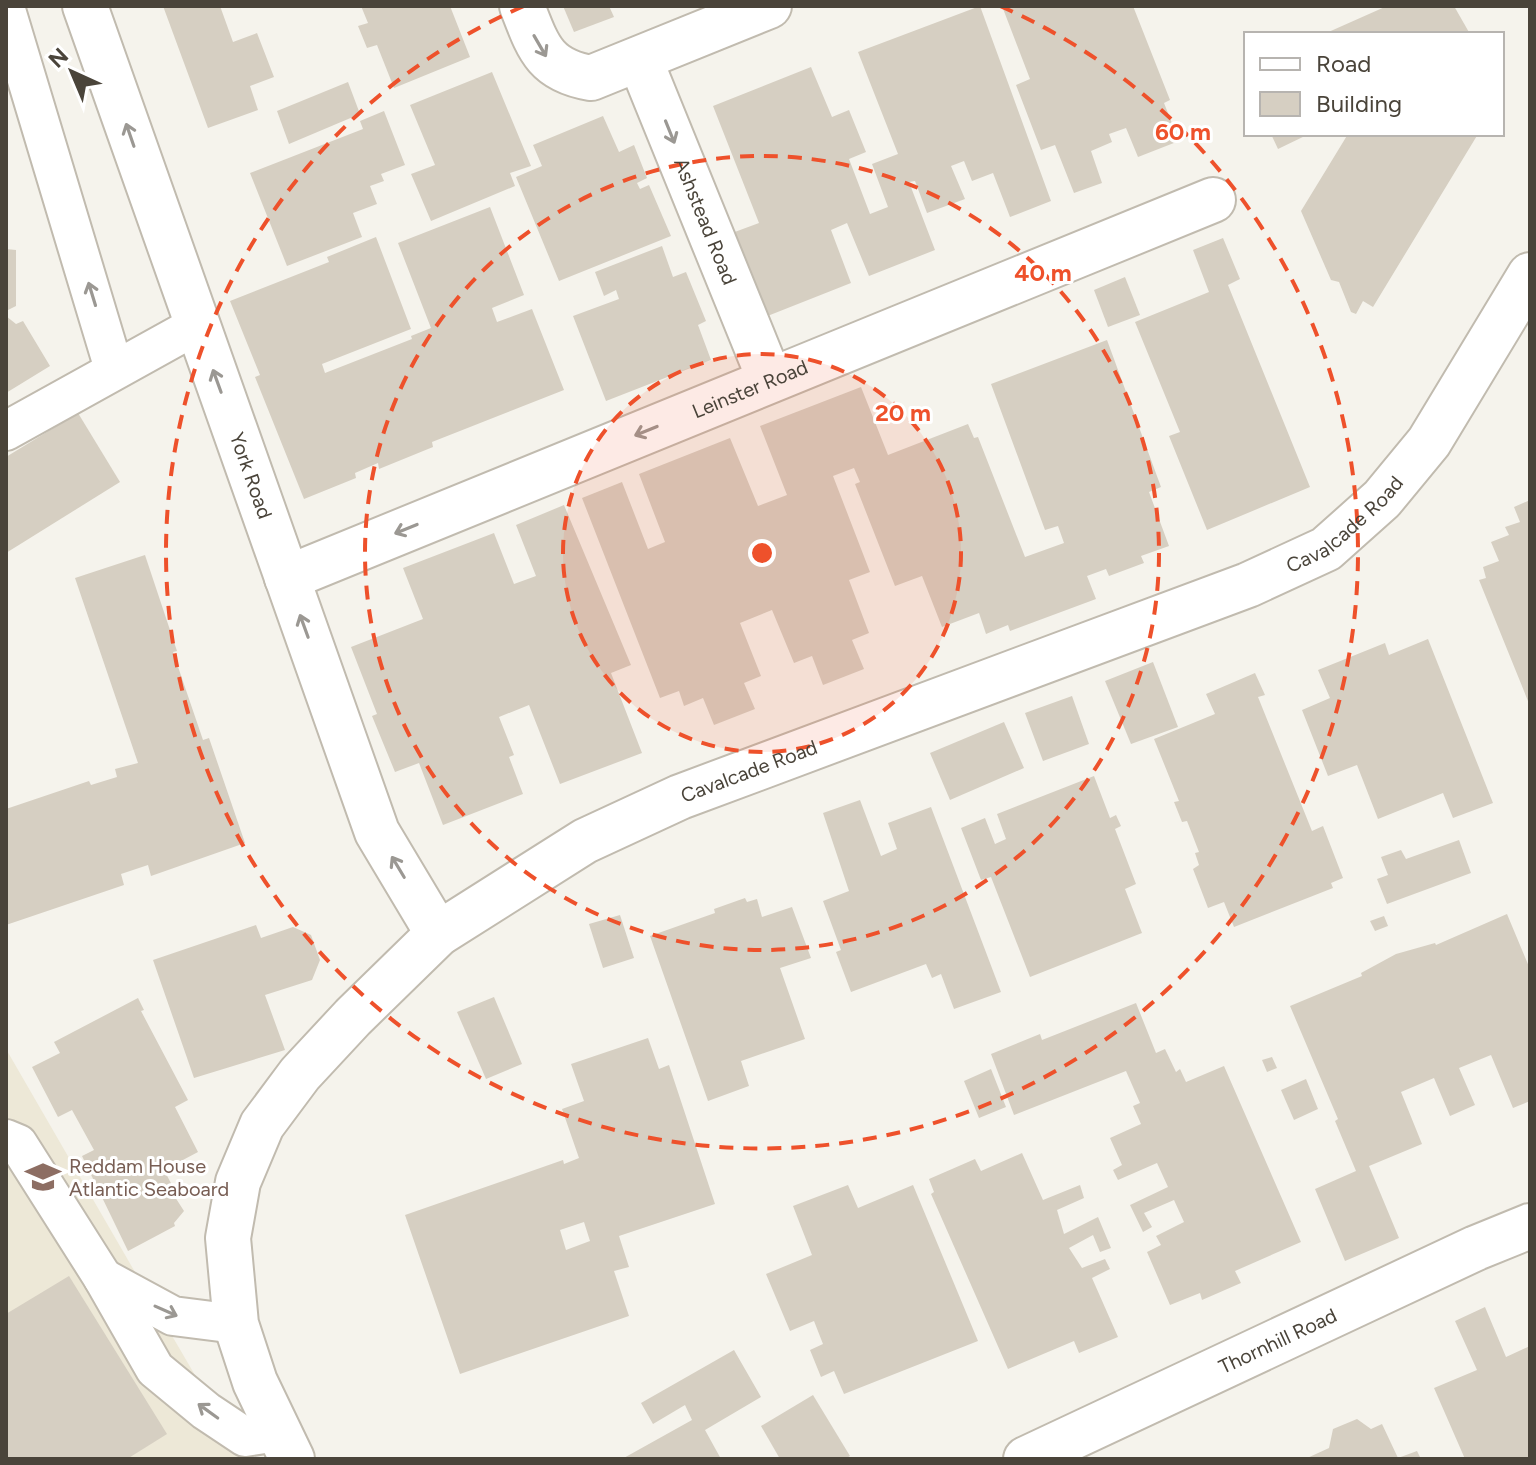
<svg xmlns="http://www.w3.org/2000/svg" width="1536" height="1465" font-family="Figtree,sans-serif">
  <rect width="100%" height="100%" fill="#f5f3ec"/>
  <path fill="#ede8d7" d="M6 1049 154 1305 244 1459H6Z"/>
  <g fill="#d6cfc2" fill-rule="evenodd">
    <path d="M163 6H220L233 42 257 33 274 77 250 86 258 110 208 128Z"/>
    <path d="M361 6H450L470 57 394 88 377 45 367 48 358 26 368 23Z"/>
    <path d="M563 6H609L614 17 574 32Z"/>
    <path d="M980 6 1051 201 1010 217 993 173 972 181 964 161 951 166 965 199 927 213 915 181 909 182 935 250 869 276 847 223 831 230 851 283 765 317 732 233 759 223 713 106 811 67 832 117 849 110 866 152 849 159 870 214 888 207 872 164 898 154 858 52Z"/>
    <path d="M1002 6H1133L1170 100 1164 103 1179 141 1138 157 1126 128 1109 134 1112 142 1091 151 1102 183 1074 193 1055 145 1041 150 1016 85 1030 79Z"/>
    <path d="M1387 6H1454L1470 34H1324Z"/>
    <path d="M492 72 531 166 510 173 515 186 431 221 411 174 435 165 410 105Z"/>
    <path d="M348 82 360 114 289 144 277 111Z"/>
    <path d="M384 111 405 165 381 174 384 181 370 186 377 204 353 213 362 237 287 266 250 173 363 129 360 121Z"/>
    <path d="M603 116 619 152 634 145 647 178 637 183 640 189 649 185 671 236 559 281 516 177 542 166 533 145Z"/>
    <path d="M1271 134H1309L1278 149Z"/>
    <path d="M1348 134H1478L1373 307 1363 301 1356 314 1351 312 1339 282 1331 280 1301 211Z"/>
    <path d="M490 207 524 295 492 308 497 322 532 309 564 390 432 442 433 447 379 469 378 463 355 473 356 478 304 499 255 377 260 375 230 301 329 262 327 257 376 237 411 329 322 364 325 373 412 339 411 336 431 328 398 243Z"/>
    <path d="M1223 238 1240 279 1228 285 1310 487 1207 530 1169 436 1180 432 1135 322 1209 292 1193 250Z"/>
    <path d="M662 246 673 277 686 272 706 321 698 325 711 360 606 401 573 316 619 299 616 290 604 296 595 272Z"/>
    <path d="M6 249 16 250V306L6 311Z"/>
    <path d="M1125 277 1140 315 1108 327 1094 290Z"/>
    <path d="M6 316 16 324 23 321 50 366 6 393Z"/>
    <path d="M1107 340 1161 487 1149 492 1169 546 1141 556 1144 563 1109 576 1106 569 1087 576 1096 599 1010 631 1008 625 986 634 979 613 942 627 922 576 895 586 855 484 860 482 854 468 833 476 870 572 849 580 869 633 852 640 864 669 823 685 812 656 794 663 772 610 740 623 761 676 744 683 755 709 714 725 703 698 684 706 679 691 660 698 582 498 622 482 648 549 665 542 639 474 730 438 758 506 787 495 760 426 861 387 888 455 968 424 974 438 978 437 1025 557 1064 543 1058 526 1045 530 991 384Z"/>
    <path d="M78 413 120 482 6 553V457Z"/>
    <path d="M1530 500V706L1479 580 1486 578 1483 567 1499 561 1491 542 1509 535 1505 527 1520 522 1514 507Z"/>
    <path d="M564 505 631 665 611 673 642 753 560 784 529 705 499 717 514 755 509 757 523 794 443 825 419 763 395 772 372 716 377 714 351 647 423 619 403 568 494 533 514 584 536 576 516 525Z"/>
    <path d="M145 555 177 651 173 652 203 740 209 738 245 843 151 876 148 865 121 874 124 885 6 925V809L89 781 91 785 117 777 115 769 138 763 75 578Z"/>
    <path d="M1428 639 1493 803 1453 818 1443 793 1378 819 1357 765 1328 776 1302 710 1330 698 1318 670 1385 643 1389 655Z"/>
    <path d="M1153 662 1178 727 1131 744 1105 681Z"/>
    <path d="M1255 673 1265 695 1258 697 1312 831 1323 826 1343 878 1331 883 1333 888 1234 927 1224 902 1208 908 1193 869 1199 865 1195 853 1199 852 1187 821 1182 822 1174 802 1179 801 1154 739 1215 714 1206 694Z"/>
    <path d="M1072 696 1089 744 1043 761 1025 713Z"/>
    <path d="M1004 722 1024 768 950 800 930 753Z"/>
    <path d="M1094 776 1110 818 1116 815 1121 826 1115 829 1136 884 1125 889 1142 933 1030 977 991 877 981 880 961 828 985 818 995 844 1006 839 997 814Z"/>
    <path d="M860 800 881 856 897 849 888 823 931 807 1001 992 954 1009 941 974 932 978 926 964 851 992 836 952 841 950 823 901 849 891 823 813Z"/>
    <path d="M1459 840 1471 873 1387 904 1377 879 1388 875 1381 857 1401 850 1406 859Z"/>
    <path d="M745 898 747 902 757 899 762 917 792 907 811 958 780 968 805 1039 741 1061 749 1086 708 1101 650 936 715 913 714 909Z"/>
    <path d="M1507 914 1530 969V1101L1513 1108 1491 1055 1459 1068 1475 1105 1450 1116 1434 1078 1401 1092 1422 1144 1369 1166 1399 1238 1345 1261 1315 1189 1356 1171 1335 1121 1338 1119 1290 1006 1362 976 1361 973 1396 954 1435 943 1436 945Z"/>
    <path d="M620 915 634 958 603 968 589 924Z"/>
    <path d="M1384 916 1388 926 1375 931 1370 921Z"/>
    <path d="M256 925 261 938 293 927 311 935 320 960 312 980 265 995 285 1050 194 1078 153 960Z"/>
    <path d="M494 997 522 1064 486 1079 457 1012Z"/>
    <path d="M138 998 144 1010 141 1011 188 1100 175 1107 198 1152 164 1170 173 1187 159 1194 175 1197 184 1211 174 1223 175 1226 128 1251 82 1156 94 1150 72 1110 58 1117 32 1067 60 1053 54 1042Z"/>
    <path d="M1136 1003 1156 1053 1165 1049 1176 1072 1180 1069 1186 1082 1224 1066 1301 1242 1235 1271 1241 1283 1202 1300 1200 1293 1170 1305 1147 1252 1161 1245 1156 1236 1184 1222 1174 1200 1144 1213 1152 1227 1143 1232 1130 1205 1168 1187 1157 1163 1118 1180 1113 1170 1122 1165 1110 1138 1141 1124 1133 1106 1140 1103 1126 1071 1014 1115 991 1054 1040 1034 1042 1040Z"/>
    <path d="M648 1038 659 1069 669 1065 715 1204 619 1236 629 1267 614 1271 629 1316 460 1374 405 1215 563 1160 564 1164 579 1158 562 1109 584 1101 571 1064ZM584 1222 590 1241 566 1250 560 1230Z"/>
    <path d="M1272 1057 1277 1068 1267 1072 1262 1060Z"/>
    <path d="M991 1069 1006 1107 979 1118 964 1081Z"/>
    <path d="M1306 1079 1318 1109 1294 1120 1281 1090Z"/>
    <path d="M1022 1153 1043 1200 1080 1185 1084 1198 1057 1210 1064 1234 1098 1217 1111 1248 1100 1252 1093 1235 1069 1248 1082 1268 1105 1259 1110 1269 1092 1278 1118 1337 1079 1353 1074 1341 1008 1369 931 1194 934 1192 929 1179 975 1159 981 1171Z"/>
    <path d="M848 1185 858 1208 913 1185 978 1341 844 1394 834 1371 821 1377 810 1350 823 1344 814 1321 790 1331 766 1274 812 1255 793 1206Z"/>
    <path d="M69 1276 167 1434 127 1459H6V1314Z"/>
    <path d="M1485 1307 1506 1357 1530 1346V1459H1465L1434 1388 1477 1370 1455 1321Z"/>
    <path d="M734 1350 761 1397 705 1430 721 1459H622L692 1420 685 1405 653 1424 641 1403Z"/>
    <path d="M813 1395 850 1456 845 1459H780L761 1426Z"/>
    <path d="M1357 1419 1371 1429 1382 1424 1398 1458 1417 1451 1421 1459H1305L1329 1448 1333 1429Z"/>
  </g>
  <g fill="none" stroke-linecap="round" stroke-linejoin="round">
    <g stroke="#c1bbaf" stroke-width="42">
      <g id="lane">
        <path d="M6 10 114 369"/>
        <path d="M6 431 197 325"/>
        <path d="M6 1139 18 1144 103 1278 155 1369 206 1411 245 1437 278 1432"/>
        <path d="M103 1278 173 1316 236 1324"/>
      </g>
    </g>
    <g stroke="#c1bbaf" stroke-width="48">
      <g id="street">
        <path id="s1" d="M85 6 377 832 438 934"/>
        <path d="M522 6C538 47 544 70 591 78L769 6"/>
        <path id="s2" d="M640 60 770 380"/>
        <path id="s3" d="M287 578 1213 200"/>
        <path id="s4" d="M292 1459 255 1382 236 1324 228 1238 238 1182 262 1125 300 1074 353 1017 438 934 585 841 680 797 1248 585 1326 549 1382 499 1429 442 1530 275"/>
        <path id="s5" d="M1026 1459 1476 1248 1530 1226"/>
      </g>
    </g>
    <use href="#lane" stroke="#fff" stroke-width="38"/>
    <use href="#street" stroke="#fff" stroke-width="44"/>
  </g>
  <defs><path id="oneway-shaft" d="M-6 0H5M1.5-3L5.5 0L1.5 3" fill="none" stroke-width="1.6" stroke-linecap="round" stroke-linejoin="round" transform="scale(2)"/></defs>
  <g stroke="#9b9893">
    <use href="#oneway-shaft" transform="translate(540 46) rotate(60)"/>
    <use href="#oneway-shaft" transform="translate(670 132) rotate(68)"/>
    <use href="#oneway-shaft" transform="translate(130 135) rotate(-109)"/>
    <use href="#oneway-shaft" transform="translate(92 294) rotate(-107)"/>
    <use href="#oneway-shaft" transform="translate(217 381) rotate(-110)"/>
    <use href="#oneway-shaft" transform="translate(646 431) rotate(158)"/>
    <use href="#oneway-shaft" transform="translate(406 529) rotate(158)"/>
    <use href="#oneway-shaft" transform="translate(304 626) rotate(-110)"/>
    <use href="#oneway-shaft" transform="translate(398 867) rotate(-121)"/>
    <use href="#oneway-shaft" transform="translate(166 1311) rotate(24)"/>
    <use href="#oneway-shaft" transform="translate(208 1411) rotate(-144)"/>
  </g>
  <circle cx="762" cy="553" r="199" fill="#ee512b" fill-opacity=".12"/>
  <g fill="none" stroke="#ee512b" stroke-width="4" stroke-dasharray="14 10">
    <circle cx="762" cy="553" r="199"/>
    <circle cx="762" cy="553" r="397"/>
    <path d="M1000 6A596 596 0 1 1 524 6"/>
  </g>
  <defs>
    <g id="school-bare" transform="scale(2.76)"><path d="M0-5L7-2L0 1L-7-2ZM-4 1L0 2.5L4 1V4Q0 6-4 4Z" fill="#8d6e63" stroke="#fff" stroke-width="2.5" paint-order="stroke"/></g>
  </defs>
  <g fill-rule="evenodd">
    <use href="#school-bare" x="43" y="1177"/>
  </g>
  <g text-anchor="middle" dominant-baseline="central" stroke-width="6" stroke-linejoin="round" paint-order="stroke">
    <g font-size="20" fill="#4a443a" stroke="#fff">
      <text stroke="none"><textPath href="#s2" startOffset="174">Ashstead Road</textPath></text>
      <text stroke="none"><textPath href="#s3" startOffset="500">Leinster Road</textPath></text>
      <text stroke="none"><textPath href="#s1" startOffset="498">York Road</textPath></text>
      <text stroke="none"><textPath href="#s4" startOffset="1612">Cavalcade Road</textPath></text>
      <text stroke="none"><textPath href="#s4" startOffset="964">Cavalcade Road</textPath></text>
      <text stroke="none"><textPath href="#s5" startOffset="278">Thornhill Road</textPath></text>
    </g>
    <g font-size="20" fill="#785e54" stroke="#fff" text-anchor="start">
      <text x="69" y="1166">Reddam House<tspan x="69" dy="23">Atlantic Seaboard</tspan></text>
    </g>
  </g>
  <circle cx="762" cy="553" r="12" fill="#ee512b" stroke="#fff" stroke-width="4"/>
  <g font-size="24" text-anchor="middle" font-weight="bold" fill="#ee512b" stroke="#fff" stroke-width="6" stroke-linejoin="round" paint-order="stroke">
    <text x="1183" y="140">60 m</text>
    <text x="1043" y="281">40 m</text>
    <text x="903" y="421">20 m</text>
  </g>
  <rect width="1536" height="1465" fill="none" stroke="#4a443a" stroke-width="16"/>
  <rect x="1244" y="32" width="260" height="104" fill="#ffffff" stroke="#b7b4b0" stroke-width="2"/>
  <rect x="1260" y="58" width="40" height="12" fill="#ffffff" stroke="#b7b4b0" stroke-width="2"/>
  <text x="1316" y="72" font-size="24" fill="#4a443a">Road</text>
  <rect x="1260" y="92" width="40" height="24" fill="#d6cfc2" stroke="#b7b4b0" stroke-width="2"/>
  <text x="1316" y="112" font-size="24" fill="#4a443a">Building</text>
  <g transform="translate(72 72) rotate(316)" stroke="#ffffff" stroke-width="6" paint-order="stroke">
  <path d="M0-6L14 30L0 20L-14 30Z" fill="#4a443a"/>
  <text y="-12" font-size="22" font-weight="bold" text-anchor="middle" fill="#4a443a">N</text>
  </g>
</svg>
